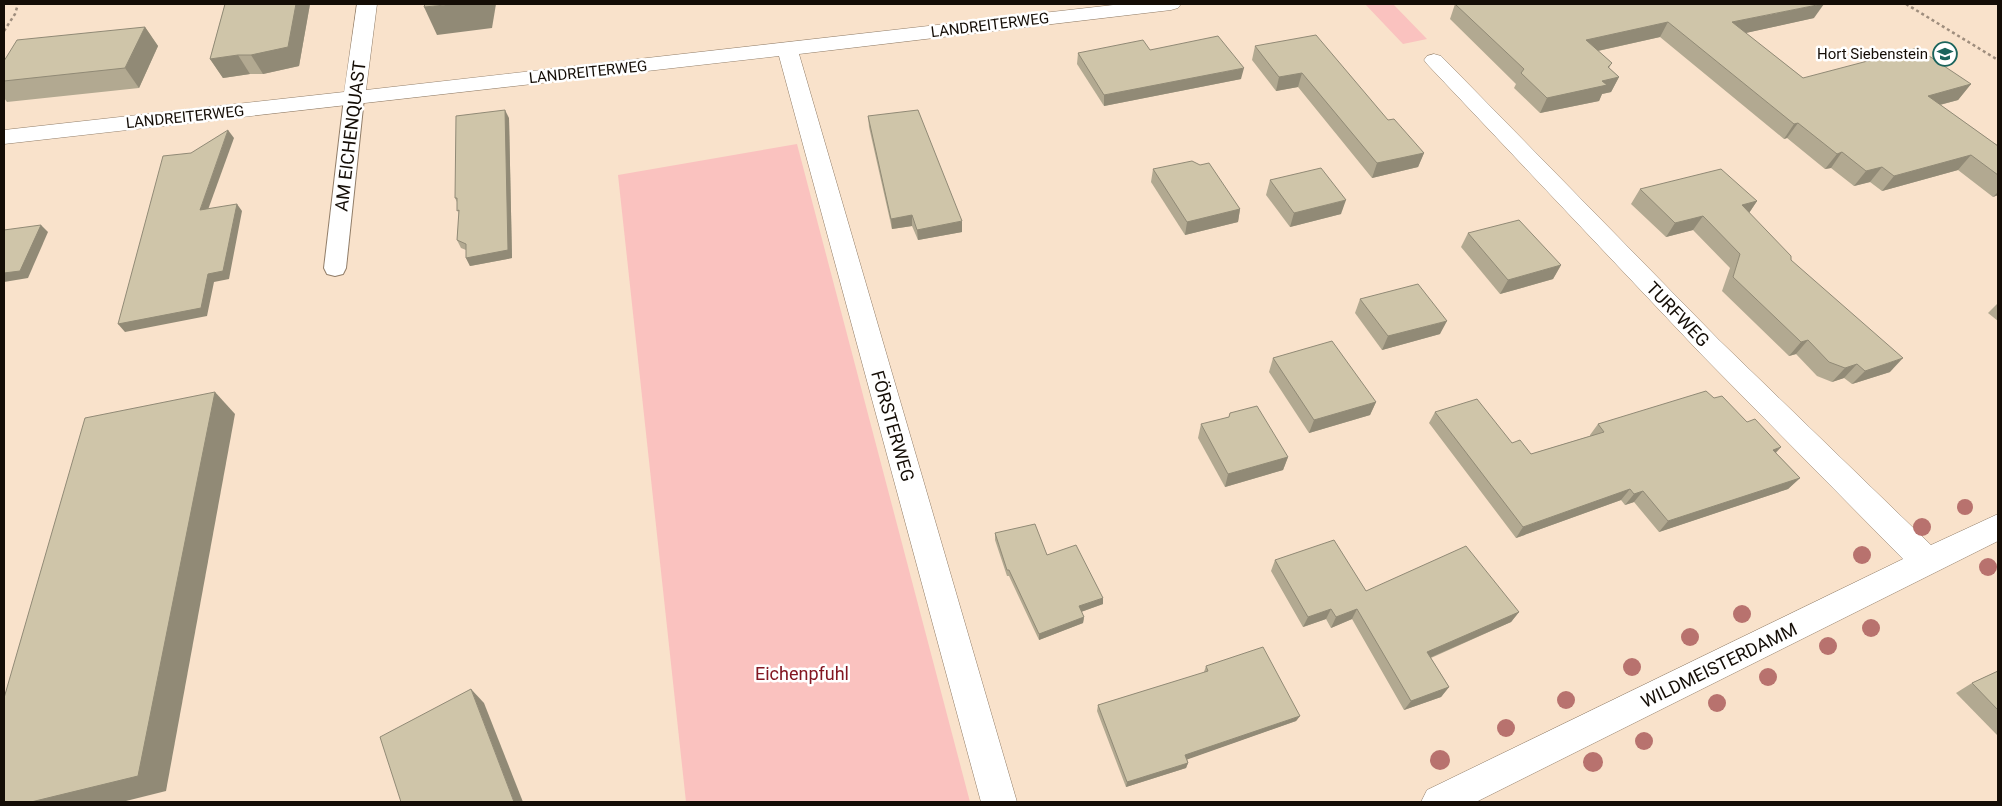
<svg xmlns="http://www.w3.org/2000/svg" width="2002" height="806" font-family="Roboto,sans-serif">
  <rect width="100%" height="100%" fill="#f9e2cb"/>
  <g fill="#fac2bf">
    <path d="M1365 4H1393L1427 39 1403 44Z"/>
    <path d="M797 144 970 802H686L618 175Z"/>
  </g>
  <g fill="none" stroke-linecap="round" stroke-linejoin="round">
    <g stroke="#907c67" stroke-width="2">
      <path id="service" d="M354 92 361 94 364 98 346 268 343 274 335 276 327 274 324 268 344 98 347 94Z"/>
    </g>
    <g stroke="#907c67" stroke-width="1">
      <g id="minor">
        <path d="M357 4H377L366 90 1122 4H1181L1178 8 1171 10 799 54 1017 802H981L779 56 4 144V130L344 92Z"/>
        <path d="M1434 54 1441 56 1719 340 1931 545 1998 514V541L1476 802H1421L1427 790 1903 559 1701 354 1427 64 1424 60 1427 56Z"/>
      </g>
    </g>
    <g stroke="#9e8d7d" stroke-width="2.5" stroke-dasharray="3 3" stroke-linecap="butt">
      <path d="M1906 4 1998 60"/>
      <path d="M4 31 15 14 18 4"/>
    </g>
    <use href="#service" fill="#fff" fill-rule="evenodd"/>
    <use href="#minor" fill="#fff" fill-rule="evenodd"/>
  </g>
  <g fill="#b8726e">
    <circle cx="1965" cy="507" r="8"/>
    <circle cx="1922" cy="527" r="9"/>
    <circle cx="1862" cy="555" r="9"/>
    <circle cx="1988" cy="567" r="9"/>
    <circle cx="1742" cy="614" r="9"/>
    <circle cx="1871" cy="628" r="9"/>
    <circle cx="1690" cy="637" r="9"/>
    <circle cx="1828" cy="646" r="9"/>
    <circle cx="1632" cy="667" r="9"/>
    <circle cx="1768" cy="677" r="9"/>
    <circle cx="1566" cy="700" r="9"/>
    <circle cx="1717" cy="703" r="9"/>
    <circle cx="1506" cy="728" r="9"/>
    <circle cx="1644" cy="741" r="9"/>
    <circle cx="1440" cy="760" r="10"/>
    <circle cx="1593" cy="762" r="10"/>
  </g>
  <g fill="#b2a991">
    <path d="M225 4H310L299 66 263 74H250L223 78 210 59Z"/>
    <path d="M1455 4 1814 18 1745 33 1803 78 1971 84 1958 100 1940 105 1998 146V195L1993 197 1958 170 1882 191 1870 182 1854 186 1831 168 1825 169 1787 138 1784 139 1660 37 1598 51 1612 63 1609 68 1619 77 1611 92 1602 94 1599 101 1540 113 1514 88 1516 84 1450 19Z"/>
    <path d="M145 27 158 46 139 88 7 102 4 98V61Z"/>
    <path d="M1255 46 1388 120 1424 153 1418 167 1372 178 1298 87 1276 91 1252 60Z"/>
    <path d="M1150 50 1241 79 1104 106 1077 64 1078 53Z"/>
    <path d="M868 116 962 232 918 240 912 226 892 229 869 127Z"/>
    <path d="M509 118 512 258 470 266 466 258V250L461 248 457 240 459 215 457 202 455 198Z"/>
    <path d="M1153 169 1240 209 1238 222 1185 235 1151 182Z"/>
    <path d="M1270 180 1341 214 1290 227 1266 195Z"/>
    <path d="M1640 189 1757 201 1749 213 1890 372 1852 384 1844 378 1832 382 1817 376 1796 354 1789 356 1722 291 1730 268 1693 230 1666 237 1631 204Z"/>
    <path d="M1468 233 1561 265 1553 279 1500 294 1461 247Z"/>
    <path d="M1360 299 1440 334 1382 350 1355 313Z"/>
    <path d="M1998 303V321L1988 313Z"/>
    <path d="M1273 358 1376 402 1370 415 1309 433 1269 372Z"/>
    <path d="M1714 398 1781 447 1776 453 1800 478 1788 489 1659 532 1634 502 1625 505 1621 500 1516 538 1429 423 1435 412 1512 443 1531 454 1590 436V435L1598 424Z"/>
    <path d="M1201 424 1288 457 1283 470 1225 487 1198 438Z"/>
    <path d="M995 533 1047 555 1103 604 1081 612 1084 617 1083 623 1039 640 1009 576H1007L995 540Z"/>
    <path d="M1275 560 1366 591 1519 612 1511 622 1431 658 1449 687 1441 697 1404 710 1352 619 1331 628 1326 619 1303 627 1271 571Z"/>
    <path d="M1206 666 1300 716 1296 721 1187 759 1188 763 1186 768 1126 787 1097 711 1098 705 1204 673V672Z"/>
    <path d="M1998 671V736L1956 693 1972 683Z"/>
  </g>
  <g fill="#918a76">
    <path d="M296 4H310L299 66 263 74 251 55Z"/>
    <path d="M456 4H496L492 28 437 35 424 7Z"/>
    <path d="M1822 4H1824L1814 18 1723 38 1732 22Z"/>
    <path d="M1668 22 1660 37 1579 55 1586 40Z"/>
    <path d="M145 27 158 46 139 88 125 68Z"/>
    <path d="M238 55 250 74 223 78 210 59Z"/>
    <path d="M1244 68 1241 79 1104 106V95Z"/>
    <path d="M1302 73 1298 87 1276 91 1279 77Z"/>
    <path d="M1619 77 1611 92 1602 94 1599 101 1540 113 1547 98 1602 81Z"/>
    <path d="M1971 84 1958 100 1916 111 1928 96Z"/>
    <path d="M505 110 509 118 512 258 470 266 466 258Z"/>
    <path d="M1798 123 1787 138 1784 139 1794 124Z"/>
    <path d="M228 130 234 138 205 218 200 210Z"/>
    <path d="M1842 152 1831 168 1825 169 1837 154Z"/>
    <path d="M1424 153 1418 167 1372 178 1377 163Z"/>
    <path d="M1971 155 1958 170 1882 191 1894 176Z"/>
    <path d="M1882 167 1870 182 1854 186 1866 171Z"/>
    <path d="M1998 192V195L1993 197Z"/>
    <path d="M1346 200 1341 214 1290 227 1294 213Z"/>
    <path d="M1757 201 1747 216 1742 205Z"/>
    <path d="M237 204 242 211 229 279 214 282 207 316 125 332 118 324Z"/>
    <path d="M1240 209 1238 222 1185 235 1187 222Z"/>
    <path d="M912 215V226L892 229 891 219Z"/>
    <path d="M1703 216 1693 230 1666 237 1675 223Z"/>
    <path d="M962 221V232L918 240 917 230Z"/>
    <path d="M41 225 48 232 28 278 4 282V273Z"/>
    <path d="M1561 265 1553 279 1500 294 1508 280Z"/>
    <path d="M1447 321 1440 334 1382 350 1388 336Z"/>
    <path d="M1808 340 1796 354 1789 356 1801 342Z"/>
    <path d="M1903 358 1890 372 1852 384 1865 371Z"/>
    <path d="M1857 364 1844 378 1832 382 1845 368Z"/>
    <path d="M215 392 235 414 166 791 122 802H31Z"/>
    <path d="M1376 402 1370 415 1309 433 1314 420Z"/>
    <path d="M1781 447 1770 458 1773 450Z"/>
    <path d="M1288 457 1283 470 1225 487 1228 474Z"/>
    <path d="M1800 478 1788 489 1659 532 1668 521Z"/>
    <path d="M1630 489 1621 500 1516 538 1523 527Z"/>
    <path d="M1643 491 1634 502 1625 505 1634 494Z"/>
    <path d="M1103 598V604L1078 613 1079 606Z"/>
    <path d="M1331 609 1326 619 1303 627 1308 617Z"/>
    <path d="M1357 609 1352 619 1331 628 1336 617Z"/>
    <path d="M1519 612 1511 622 1420 662 1427 652Z"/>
    <path d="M1084 617 1083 623 1039 640V634Z"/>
    <path d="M1449 687 1441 697 1404 710 1411 701Z"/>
    <path d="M471 689 484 703 523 802H514Z"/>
    <path d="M1300 716 1296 721 1183 761 1185 755Z"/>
    <path d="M1188 763 1186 768 1126 787 1127 782Z"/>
  </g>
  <g fill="#cfc5a9" stroke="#918a76">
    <path d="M225 4H296L288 47 251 55H238L210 59Z"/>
    <path d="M425 4H456L424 7Z"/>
    <path d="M1455 4H1822L1732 22 1803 78 1917 48 1971 84 1928 96 1998 146V175L1971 155 1894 176 1882 167 1866 171 1842 152 1837 154 1798 123 1794 124 1668 22 1586 40 1612 63 1608 67 1619 77 1602 81 1607 85 1547 98 1521 73 1524 69Z"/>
    <path d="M145 27 125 68 4 81V61L17 40Z"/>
    <path d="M1316 35 1388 120 1394 119 1424 153 1377 163 1302 73 1279 77 1255 46Z"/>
    <path d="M1218 36 1244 68 1104 95 1078 53 1143 40 1150 50Z"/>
    <path d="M505 110 508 250 466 258V244L457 240 459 210 457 211V198H455L456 116Z"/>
    <path d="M918 110 962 221 917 230 912 215 891 219 868 116Z"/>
    <path d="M228 130 200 210 237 204 223 271 208 274 201 308 118 324 163 156 191 153Z"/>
    <path d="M1192 161 1200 165 1209 163 1240 209 1187 222 1153 169Z"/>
    <path d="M1321 168 1346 200 1294 213 1270 180Z"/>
    <path d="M1721 169 1757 201 1742 205 1791 256V260L1903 358 1865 371 1857 364 1845 368 1829 362 1808 340 1801 342 1733 277 1740 254 1703 216 1675 223 1640 189Z"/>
    <path d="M1519 220 1561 265 1508 280 1468 233Z"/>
    <path d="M41 225 20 271 4 273V230Z"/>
    <path d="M1418 284 1447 321 1388 336 1360 299Z"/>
    <path d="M1332 341 1376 402 1314 420 1273 358Z"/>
    <path d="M1706 391 1714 398 1722 396 1747 422 1755 419 1781 447 1773 450 1800 478 1668 521 1643 491 1634 494 1630 489 1523 527 1435 412 1477 399 1512 443 1520 440 1531 454 1604 432 1598 424Z"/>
    <path d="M215 392 138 776 31 802H4V698L85 418Z"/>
    <path d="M1257 406 1288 457 1228 474 1201 424 1229 417 1230 413Z"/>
    <path d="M1035 524 1047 555 1076 545 1103 598 1079 606 1084 617 1039 634 1009 570H1007L995 533Z"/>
    <path d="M1334 540 1366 591 1466 546 1519 612 1427 652 1449 687 1411 701 1357 609 1336 617 1331 609 1308 617 1275 560Z"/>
    <path d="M1263 647 1300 716 1185 755 1188 763 1127 782 1098 705 1208 671 1206 666Z"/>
    <path d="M1998 671V710L1972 683Z"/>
    <path d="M471 689 514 802H401L380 737Z"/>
  </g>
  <defs>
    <g id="school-ring" transform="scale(1.25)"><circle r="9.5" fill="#fff" stroke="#1a645c" stroke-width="1.5"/><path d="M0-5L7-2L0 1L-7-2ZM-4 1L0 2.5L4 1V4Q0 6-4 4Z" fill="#1a645c"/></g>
  </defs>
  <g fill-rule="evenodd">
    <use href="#school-ring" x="1945" y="54"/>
  </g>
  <g text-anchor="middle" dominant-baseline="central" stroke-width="5" stroke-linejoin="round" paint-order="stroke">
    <g font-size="15" fill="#140d06" stroke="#fff">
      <text transform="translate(990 25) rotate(-7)">LANDREITERWEG</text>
      <text transform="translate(588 72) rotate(-6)">LANDREITERWEG</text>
      <text transform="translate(185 117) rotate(-6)">LANDREITERWEG</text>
    </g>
    <g font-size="15" fill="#140d06" stroke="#fff" text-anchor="end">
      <text x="1928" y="54">Hort Siebenstein</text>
    </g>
    <g font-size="18" fill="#140d06" stroke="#fff">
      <text transform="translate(350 136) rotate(-83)">AM EICHENQUAST</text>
      <text transform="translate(1678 314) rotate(46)">TURFWEG</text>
      <text transform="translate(893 426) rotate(74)">FÖRSTERWEG</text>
      <text transform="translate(1719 665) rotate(-26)">WILDMEISTERDAMM</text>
    </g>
    <g font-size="18" fill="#831722" stroke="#fff">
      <text x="802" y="673">Eichenpfuhl</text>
    </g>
  </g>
  <rect width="2002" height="806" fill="none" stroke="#140d06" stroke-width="10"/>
</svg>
